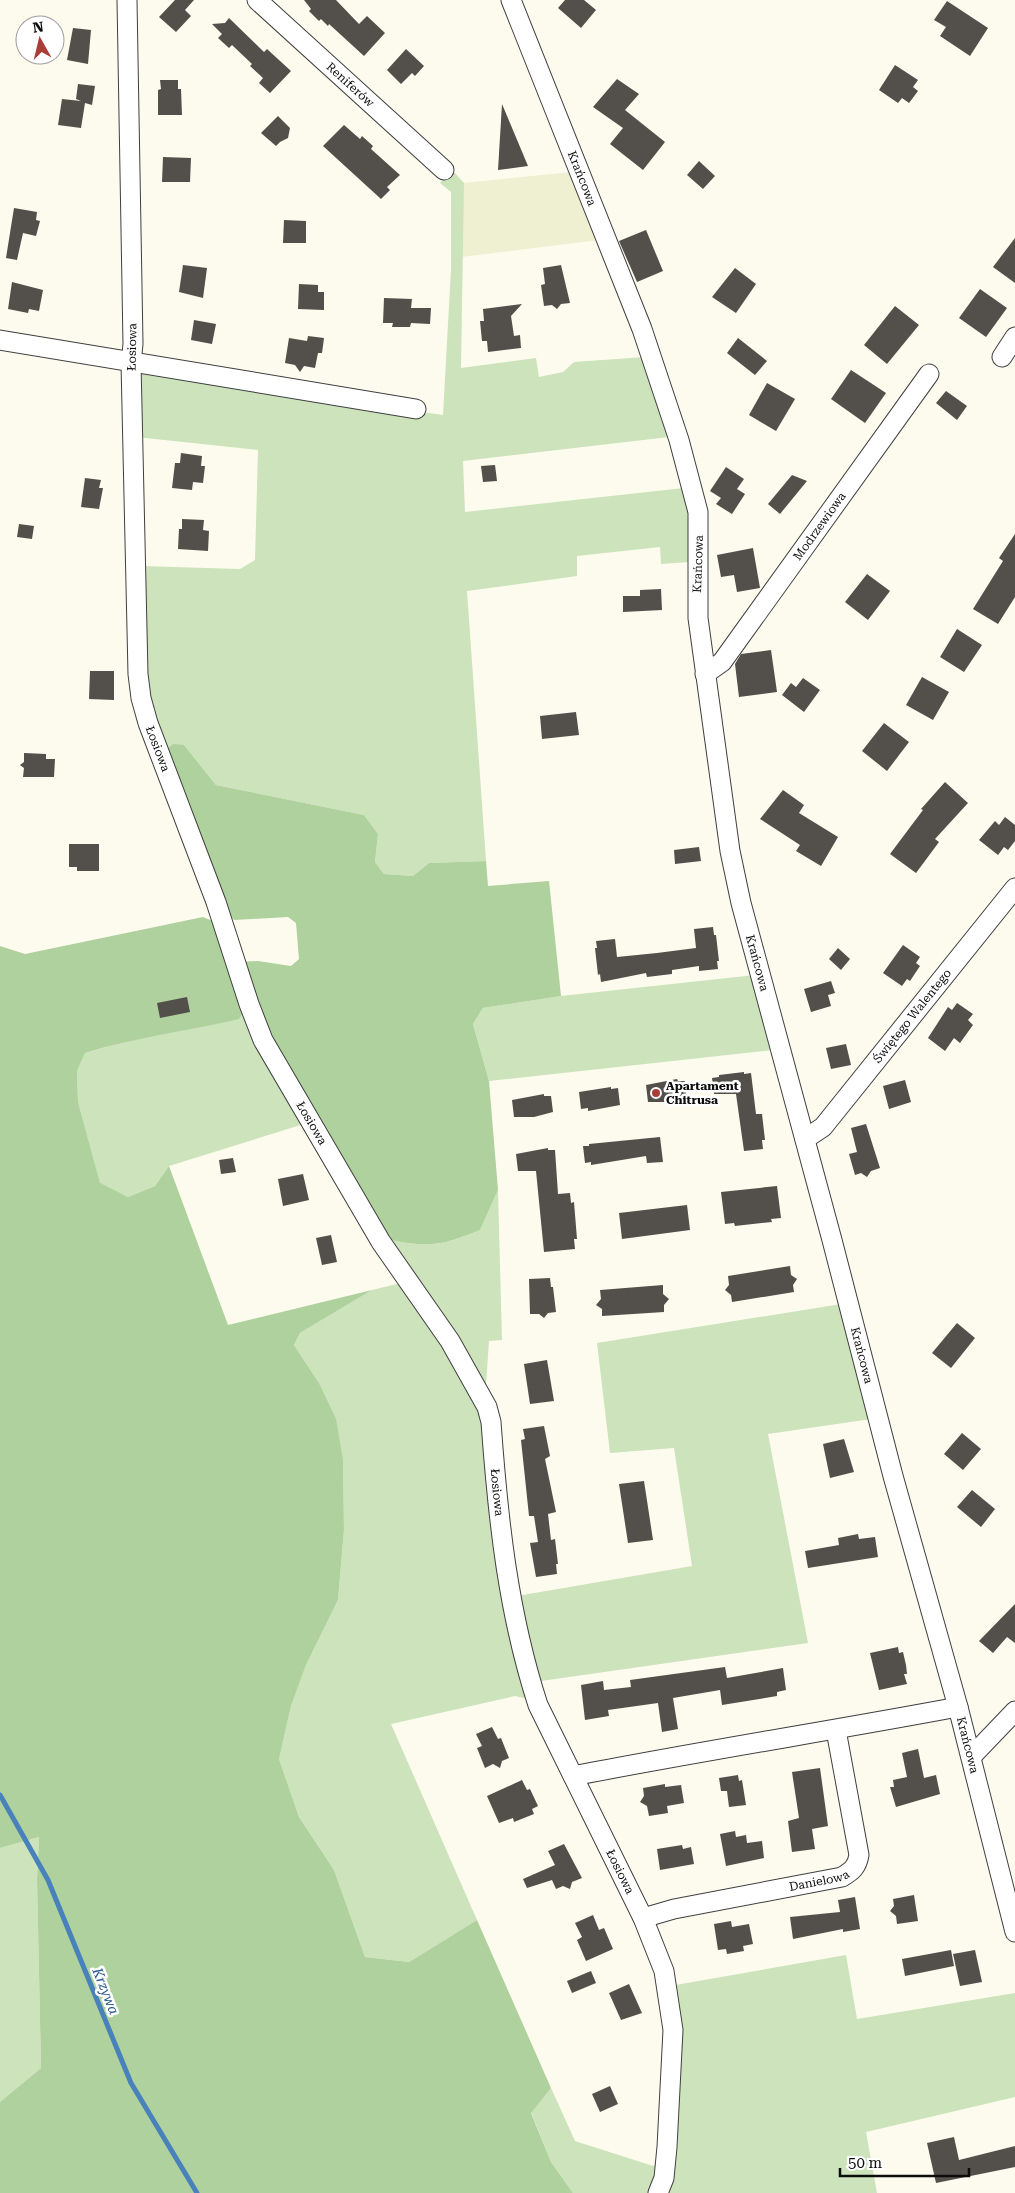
<svg xmlns="http://www.w3.org/2000/svg" width="1015" height="2193" font-family="'Roboto Serif',serif">
  <rect width="100%" height="100%" fill="#fdfbee"/>
  <path fill="#efefd1" d="M571 172 599 240 461 257 464 183Z"/>
  <g fill="#cce3bc">
    <path d="M452 170 464 183 461 368 536 358 539 377 563 372 574 362 645 357 669 437 463 461 465 512 684 488 689 507V562L661 564 660 547 577 556V576L467 591 486 861 429 863 413 876 384 874 375 862 378 834 364 815 216 785 184 745 165 751 147 698 141 566 240 569 255 560 258 450 136 437 139 372 443 415 451 269V192L440 183Z"/>
    <path d="M755 975 773 1050 489 1081 473 1024 483 1008 561 996Z"/>
    <path d="M246 1007 307 1123 169 1166 155 1186 128 1197 100 1184 78 1102 77 1071 85 1053Z"/>
    <path d="M498 1190 502 1340 489 1341 486 1385H480L386 1239C429 1248 440 1246 480 1230Z"/>
    <path d="M405 1282 480 1405 528 1699 515 1696 391 1724 477 1920 409 1962 365 1957 334 1870 299 1817 279 1759 291 1706 306 1665 338 1600 344 1530 343 1460 319 1383 294 1345 300 1333 372 1290Z"/>
    <path d="M841 1304 871 1419 768 1434 808 1643 534 1682 517 1596 692 1566 674 1448 610 1453 597 1343Z"/>
    <path d="M39 1837 37 1879 41 2068 0 2102V1848Z"/>
    <path d="M846 1955 857 2019 1015 1993V2097L866 2132 877 2193H573L551 2162 531 2112 551 2088 575 2141 653 2166 662 2162 670 1986Z"/>
  </g>
  <g fill="#afd19d">
    <path d="M173 744 184 745 216 785 364 815 378 834 375 862 384 874 413 876 429 863 486 861 488 886 549 881 561 996 483 1008 473 1024 489 1081 498 1190 480 1230C440 1246 429 1248 386 1239L268 1039 239 962 258 961 291 966 299 959 296 923 288 917 234 920 220 902 165 751Z"/>
    <path d="M203 917 220 924 246 1007 239 1019C188 1031 135 1037 85 1053L77 1071 78 1102 100 1183 128 1197 155 1186 169 1166 228 1325 372 1290 300 1333 294 1345 319 1383 336 1419 343 1460 344 1530 338 1600 306 1665 291 1706 279 1759 299 1817 334 1870 365 1957 409 1962 477 1920 551 2088 531 2113 551 2162 573 2193H0V2102L41 2068 37 1879 39 1837 0 1848V946L25 954Z"/>
  </g>
  <g fill="none" stroke-linecap="round" stroke-linejoin="round">
    <path stroke="#4982bb" stroke-width="5" d="M0 1795 48 1880 131 2083 197 2193"/>
  </g>
  <g fill="#534f4a">
    <path d="M175 0H194L185 10 191 16 176 32 159 17Z"/>
    <path d="M304 0H336L359 24 367 16 385 33 364 56 329 24 328 26 321 19 319 21 309 11 311 9Z"/>
    <path d="M565 0H584L596 10 581 28 558 8Z"/>
    <path d="M947 1 988 28 970 56 940 36 946 27 934 20Z"/>
    <path d="M229 18 264 52 267 49 291 71 270 93 259 83 263 78 250 66 252 64 232 45 229 48 218 38 222 34 212 24 225 23Z"/>
    <path d="M73 28 91 30 88 64 67 60Z"/>
    <path d="M406 49 424 66 415 76 412 73 401 84 387 70Z"/>
    <path d="M895 65 918 80 913 87 918 91 909 103 902 98 898 103 879 90Z"/>
    <path d="M617 79 639 94 625 110 665 142 643 170 610 144 623 128 593 107Z"/>
    <path d="M160 80H178V89H181L182 115H158V90L161 89Z"/>
    <path d="M78 84 95 86 92 105 85 103 81 128 58 125 62 99 81 101 76 99Z"/>
    <path d="M502 104 528 166 498 170Z"/>
    <path d="M278 116 290 128 288 138 280 142 276 146 261 133Z"/>
    <path d="M344 125 360 139 362 136 373 146 371 149 400 175 387 187 390 190 381 199 323 146Z"/>
    <path d="M163 157 191 158 190 182H162Z"/>
    <path d="M699 161 715 176 703 189 687 175Z"/>
    <path d="M14 208 37 212 36 220 40 221 36 236 23 233 17 260 6 258Z"/>
    <path d="M284 220 306 221V243H283Z"/>
    <path d="M646 230 663 271 637 282 619 241Z"/>
    <path d="M1015 238V283L993 267Z"/>
    <path d="M183 265 207 268 203 298 179 292Z"/>
    <path d="M561 265 570 303 561 304 557 309 552 305 544 306 541 285 545 284 543 268Z"/>
    <path d="M735 268 756 284 736 313 712 297Z"/>
    <path d="M12 282 43 290 39 311 29 309 28 313 8 309Z"/>
    <path d="M299 284 318 285V292H324V310L298 309Z"/>
    <path d="M980 289 1007 308 986 337 959 318Z"/>
    <path d="M384 298 412 299 411 308H431L430 324 411 323 410 327H392L393 323H383Z"/>
    <path d="M522 304 511 316 514 336 520 335 521 348 488 352 487 341H482L480 321H484L483 309Z"/>
    <path d="M895 306 919 325 887 364 864 345Z"/>
    <path d="M194 320 216 324 212 344 191 340Z"/>
    <path d="M308 336 324 338 322 353H318L315 368 304 366 300 372 295 365 285 363 289 338 307 341Z"/>
    <path d="M738 338 767 361 755 375 727 353Z"/>
    <path d="M851 370 886 393 865 423 831 399Z"/>
    <path d="M767 383 795 399 776 431 749 415Z"/>
    <path d="M946 391 967 406 957 420 936 403Z"/>
    <path d="M181 453 202 456 201 466H205L203 483 193 482 192 490 172 488 175 463H180Z"/>
    <path d="M495 465 497 481 483 482 481 466Z"/>
    <path d="M726 467 744 479 737 489 745 494 732 514 716 504 721 498 710 491Z"/>
    <path d="M792 475 807 481 780 514 768 504Z"/>
    <path d="M85 478 101 480 99 488H103L99 509 81 507Z"/>
    <path d="M182 519 204 520 203 530 209 531 208 551 178 549 179 529H182Z"/>
    <path d="M19 524 34 526 32 539 17 537Z"/>
    <path d="M1015 534V597L998 624 973 609 1003 561 999 558Z"/>
    <path d="M753 548 760 588 737 592 734 575 721 577 717 555Z"/>
    <path d="M867 574 890 591 868 620 845 602Z"/>
    <path d="M661 589 662 610 623 612V596H640V590Z"/>
    <path d="M957 629 982 645 964 672 940 657Z"/>
    <path d="M771 650 777 692 739 697 735 664 741 654Z"/>
    <path d="M90 671H114V700L89 699Z"/>
    <path d="M922 677 949 692 933 720 906 705Z"/>
    <path d="M803 678 820 690 804 712 782 695 791 683 796 687Z"/>
    <path d="M576 712 579 735 542 739 540 716Z"/>
    <path d="M884 723 909 742 887 771 862 751Z"/>
    <path d="M24 753 46 754V759H55L54 777H23L24 768 20 765 24 762Z"/>
    <path d="M945 782 968 803 935 839 939 842 916 873 890 854 923 810 921 809Z"/>
    <path d="M783 790 804 805 799 813 838 837 821 866 796 851 800 845 760 819Z"/>
    <path d="M1005 817 1015 825V841L1008 850 1004 847 998 855 979 840 995 821 999 825Z"/>
    <path d="M69 844H99V871H77V867H69Z"/>
    <path d="M699 847 701 861 675 864 674 850Z"/>
    <path d="M713 927 714 935H716L719 961H717L718 969 699 971V966L672 970V974L647 977 646 973 601 982 600 974 598 975 595 948H597L596 941 615 939 617 957 657 953 696 948 694 929Z"/>
    <path d="M903 945 920 957 916 963 920 966 910 981 907 979 902 986 883 973Z"/>
    <path d="M838 948 850 959 841 970 829 959Z"/>
    <path d="M831 981 835 993 828 995 831 1006 811 1012 804 989Z"/>
    <path d="M187 997 190 1012 160 1018 157 1003Z"/>
    <path d="M957 1003 973 1014 968 1020 973 1025 960 1043 954 1038 945 1051 928 1038 948 1007 952 1010Z"/>
    <path d="M846 1044 851 1065 831 1069 826 1048Z"/>
    <path d="M744 1072V1074L751 1073 756 1114H762L765 1140H762L763 1149 744 1151 736 1094H714L712 1078 719 1077V1075Z"/>
    <path d="M677 1079 678 1081H685L686 1097 667 1102H648L646 1085Z"/>
    <path d="M905 1080 911 1102 889 1109 883 1086Z"/>
    <path d="M611 1087V1089L618 1088 620 1105 588 1111V1108L581 1109 579 1092Z"/>
    <path d="M544 1094V1096H551L553 1112 534 1117H514L512 1100Z"/>
    <path d="M866 1124 880 1168 871 1171 867 1177 861 1173 855 1175 849 1154 857 1152 851 1128Z"/>
    <path d="M660 1137 663 1162 647 1163 646 1156 591 1165V1162L585 1163 583 1146H589V1144Z"/>
    <path d="M548 1148V1150H555L558 1194 570 1193 571 1203 574 1202 577 1239H574L575 1249 544 1252 536 1171H518L516 1154Z"/>
    <path d="M233 1158 236 1172 221 1174 219 1160Z"/>
    <path d="M303 1174 309 1200 283 1206 278 1179Z"/>
    <path d="M777 1186 781 1218 771 1219 772 1222 735 1226 734 1223 725 1224 721 1192Z"/>
    <path d="M687 1205 690 1230 622 1239 619 1213Z"/>
    <path d="M331 1235 337 1262 322 1265 316 1238Z"/>
    <path d="M790 1266 791 1275 797 1279 793 1285 794 1292 732 1302 731 1295 725 1290 729 1285 728 1276Z"/>
    <path d="M550 1278 551 1287H553L556 1312 548 1313 544 1318 539 1314H530L529 1279Z"/>
    <path d="M663 1285V1294L669 1299 664 1305V1312L602 1316V1309L596 1305 601 1299 600 1290Z"/>
    <path d="M957 1323 975 1338 951 1368 932 1353Z"/>
    <path d="M547 1360 554 1401 530 1404 524 1364Z"/>
    <path d="M544 1426 550 1456 545 1459 556 1512 548 1514 551 1540 555 1539 558 1564H556L557 1574 536 1577 530 1543 538 1542 534 1516H529L521 1440 525 1439 523 1429Z"/>
    <path d="M962 1433 981 1449 963 1470 944 1454Z"/>
    <path d="M844 1439 854 1472 830 1478 823 1444Z"/>
    <path d="M644 1481 653 1540 628 1543 619 1484Z"/>
    <path d="M972 1490 995 1509 981 1527 957 1507Z"/>
    <path d="M858 1534 859 1539 875 1537 878 1557 808 1568 805 1551 839 1545 838 1538Z"/>
    <path d="M1015 1604V1643L1007 1637 993 1653 979 1641Z"/>
    <path d="M898 1647 899 1653 903 1652 906 1665 907 1674H904L907 1684 879 1690 870 1653Z"/>
    <path d="M725 1667 727 1678 783 1668 786 1690 777 1692V1696L722 1705 720 1690 673 1698 678 1729 662 1732 658 1703 608 1710 609 1716 585 1720 581 1685 603 1681 604 1690 631 1687 630 1680Z"/>
    <path d="M492 1727 498 1739 501 1738 509 1758 502 1761 500 1768 493 1764 485 1768 477 1748 482 1746 476 1734Z"/>
    <path d="M918 1749 924 1778 936 1775 940 1794 896 1807 890 1787H894L893 1780 907 1777 902 1753Z"/>
    <path d="M820 1768 828 1826 812 1829 815 1849 792 1852 788 1821 799 1818 792 1772Z"/>
    <path d="M738 1775 739 1781 742 1780 746 1805 729 1807 727 1791H721L719 1778Z"/>
    <path d="M522 1780 527 1790 530 1789 538 1806 532 1809 534 1814 514 1822 513 1818 499 1823 487 1796Z"/>
    <path d="M665 1784V1787L681 1785 684 1803 667 1806 668 1813 649 1816 647 1806 640 1802 644 1796 643 1788Z"/>
    <path d="M735 1831 736 1837 746 1835 747 1843 762 1841 764 1858 726 1866 720 1834Z"/>
    <path d="M564 1844 582 1878 572 1882 570 1889 563 1886 556 1889 552 1880 527 1888 523 1879 555 1865 548 1851Z"/>
    <path d="M682 1845 683 1849 691 1847 694 1864 660 1870 657 1849Z"/>
    <path d="M914 1895 918 1921 897 1924 896 1916 890 1911 894 1906 893 1899Z"/>
    <path d="M855 1897 860 1929 843 1932V1929L793 1939 790 1917 840 1912 838 1900Z"/>
    <path d="M593 1915 599 1930 604 1928 613 1949 586 1961 577 1940 582 1937 575 1923Z"/>
    <path d="M731 1921 732 1927 749 1924 753 1944 743 1946 744 1951 727 1954 726 1949 718 1950 714 1924Z"/>
    <path d="M951 1950 954 1966 905 1976 902 1959Z"/>
    <path d="M975 1950 982 1982 960 1986 953 1954Z"/>
    <path d="M591 1971 596 1983 572 1993 567 1981Z"/>
    <path d="M629 1984 642 2013 621 2020 609 1993Z"/>
    <path d="M610 2086 618 2104 600 2112 592 2094Z"/>
    <path d="M954 2137 959 2160 1015 2146V2167L936 2183 927 2143Z"/>
  </g>
  <g fill="none" stroke-linecap="round" stroke-linejoin="round">
    <g stroke="#3f3f3f" stroke-width="21">
      <g id="minor">
        <path id="s1" d="M127 0 133 344 131 363 138 674 141 698 148 723 216 902 249 1004 263 1040 381 1242 450 1341 487 1407 491 1422C498 1519 508 1613 538 1705L643 1918 664 1971 673 2030 667 2147 664 2178 658 2193"/>
        <path id="s2" d="M257 0 444 170"/>
        <path id="s3" d="M511 0 642 329 679 440 698 512V618L730 851 741 903 832 1240 893 1476 958 1707 1015 1932"/>
        <path d="M0 340 416 409"/>
        <path d="M1002 357 1015 337"/>
        <path id="s4" d="M705 674 722 662 929 374"/>
        <path id="s5" d="M805 1139 823 1127 1015 888"/>
        <path d="M971 1757 1015 1711"/>
        <path d="M573 1776C701 1751 830 1731 958 1707"/>
        <path id="s6" d="M643 1918 674 1909 842 1877C852 1871 857 1867 859 1855L836 1730"/>
      </g>
    </g>
    <use href="#minor" stroke="#fff" stroke-width="19"/>
  </g>
  <circle fill="#aa3d37" stroke="#fff" stroke-width="2" cx="656" cy="1093" r="5"/>
  <g text-anchor="middle" dominant-baseline="central" stroke-width="5" stroke-linejoin="round" paint-order="stroke">
    <g font-size="12" fill="#0c0c0c" stroke="#fff">
      <text stroke="none"><textPath href="#s2" startOffset="126">Reniferów</textPath></text>
      <text stroke="none"><textPath href="#s3" startOffset="192">Krańcowa</textPath></text>
      <text transform="translate(132 347) rotate(-89)">Łosiowa</text>
      <text stroke="none"><textPath href="#s4" startOffset="188">Modrzewiowa</textPath></text>
      <text transform="translate(698 564) rotate(-88)">Krańcowa</text>
      <text stroke="none"><textPath href="#s1" startOffset="752">Łosiowa</textPath></text>
      <text stroke="none"><textPath href="#s3" startOffset="1002">Krańcowa</textPath></text>
      <text stroke="none"><textPath href="#s5" startOffset="164">Świętego Walentego</textPath></text>
      <text stroke="none"><textPath href="#s1" startOffset="1158">Łosiowa</textPath></text>
      <text stroke="none"><textPath href="#s3" startOffset="1408">Krańcowa</textPath></text>
      <text stroke="none"><textPath href="#s1" startOffset="1578">Łosiowa</textPath></text>
      <text stroke="none"><textPath href="#s3" startOffset="1812">Krańcowa</textPath></text>
      <text stroke="none"><textPath href="#s1" startOffset="1981">Łosiowa</textPath></text>
      <text stroke="none"><textPath href="#s6" startOffset="180">Danielowa</textPath></text>
    </g>
    <g font-size="12" font-weight="bold" fill="#0c0c0c" stroke="#fff" text-anchor="start">
      <text x="666" y="1086">Apartament<tspan x="666" dy="14">Chitrusa</tspan></text>
    </g>
    <g font-size="14" font-style="italic" fill="#26568d" stroke="#fff">
      <text transform="translate(106 1991) rotate(68)">Krzywa</text>
    </g>
  </g>
  <g transform="translate(40 40) rotate(352)"><circle r="24" fill="#ffffff" stroke="#9e9e9e"/>
  <path d="M0-4L9 19L0 12L-9 19Z" fill="#aa3d37"/>
  <text y="-8" font-size="14" font-weight="bold" text-anchor="middle" fill="#0c0c0c">N</text>
  </g>
  <path d="M840 2168v8h129v-8" fill="none" stroke="#0c0c0c" stroke-width="2.5"/>
  <text x="848" y="2168" font-size="15" fill="#0c0c0c" stroke="#ffffff" stroke-width="4" paint-order="stroke">50 m</text>
</svg>
